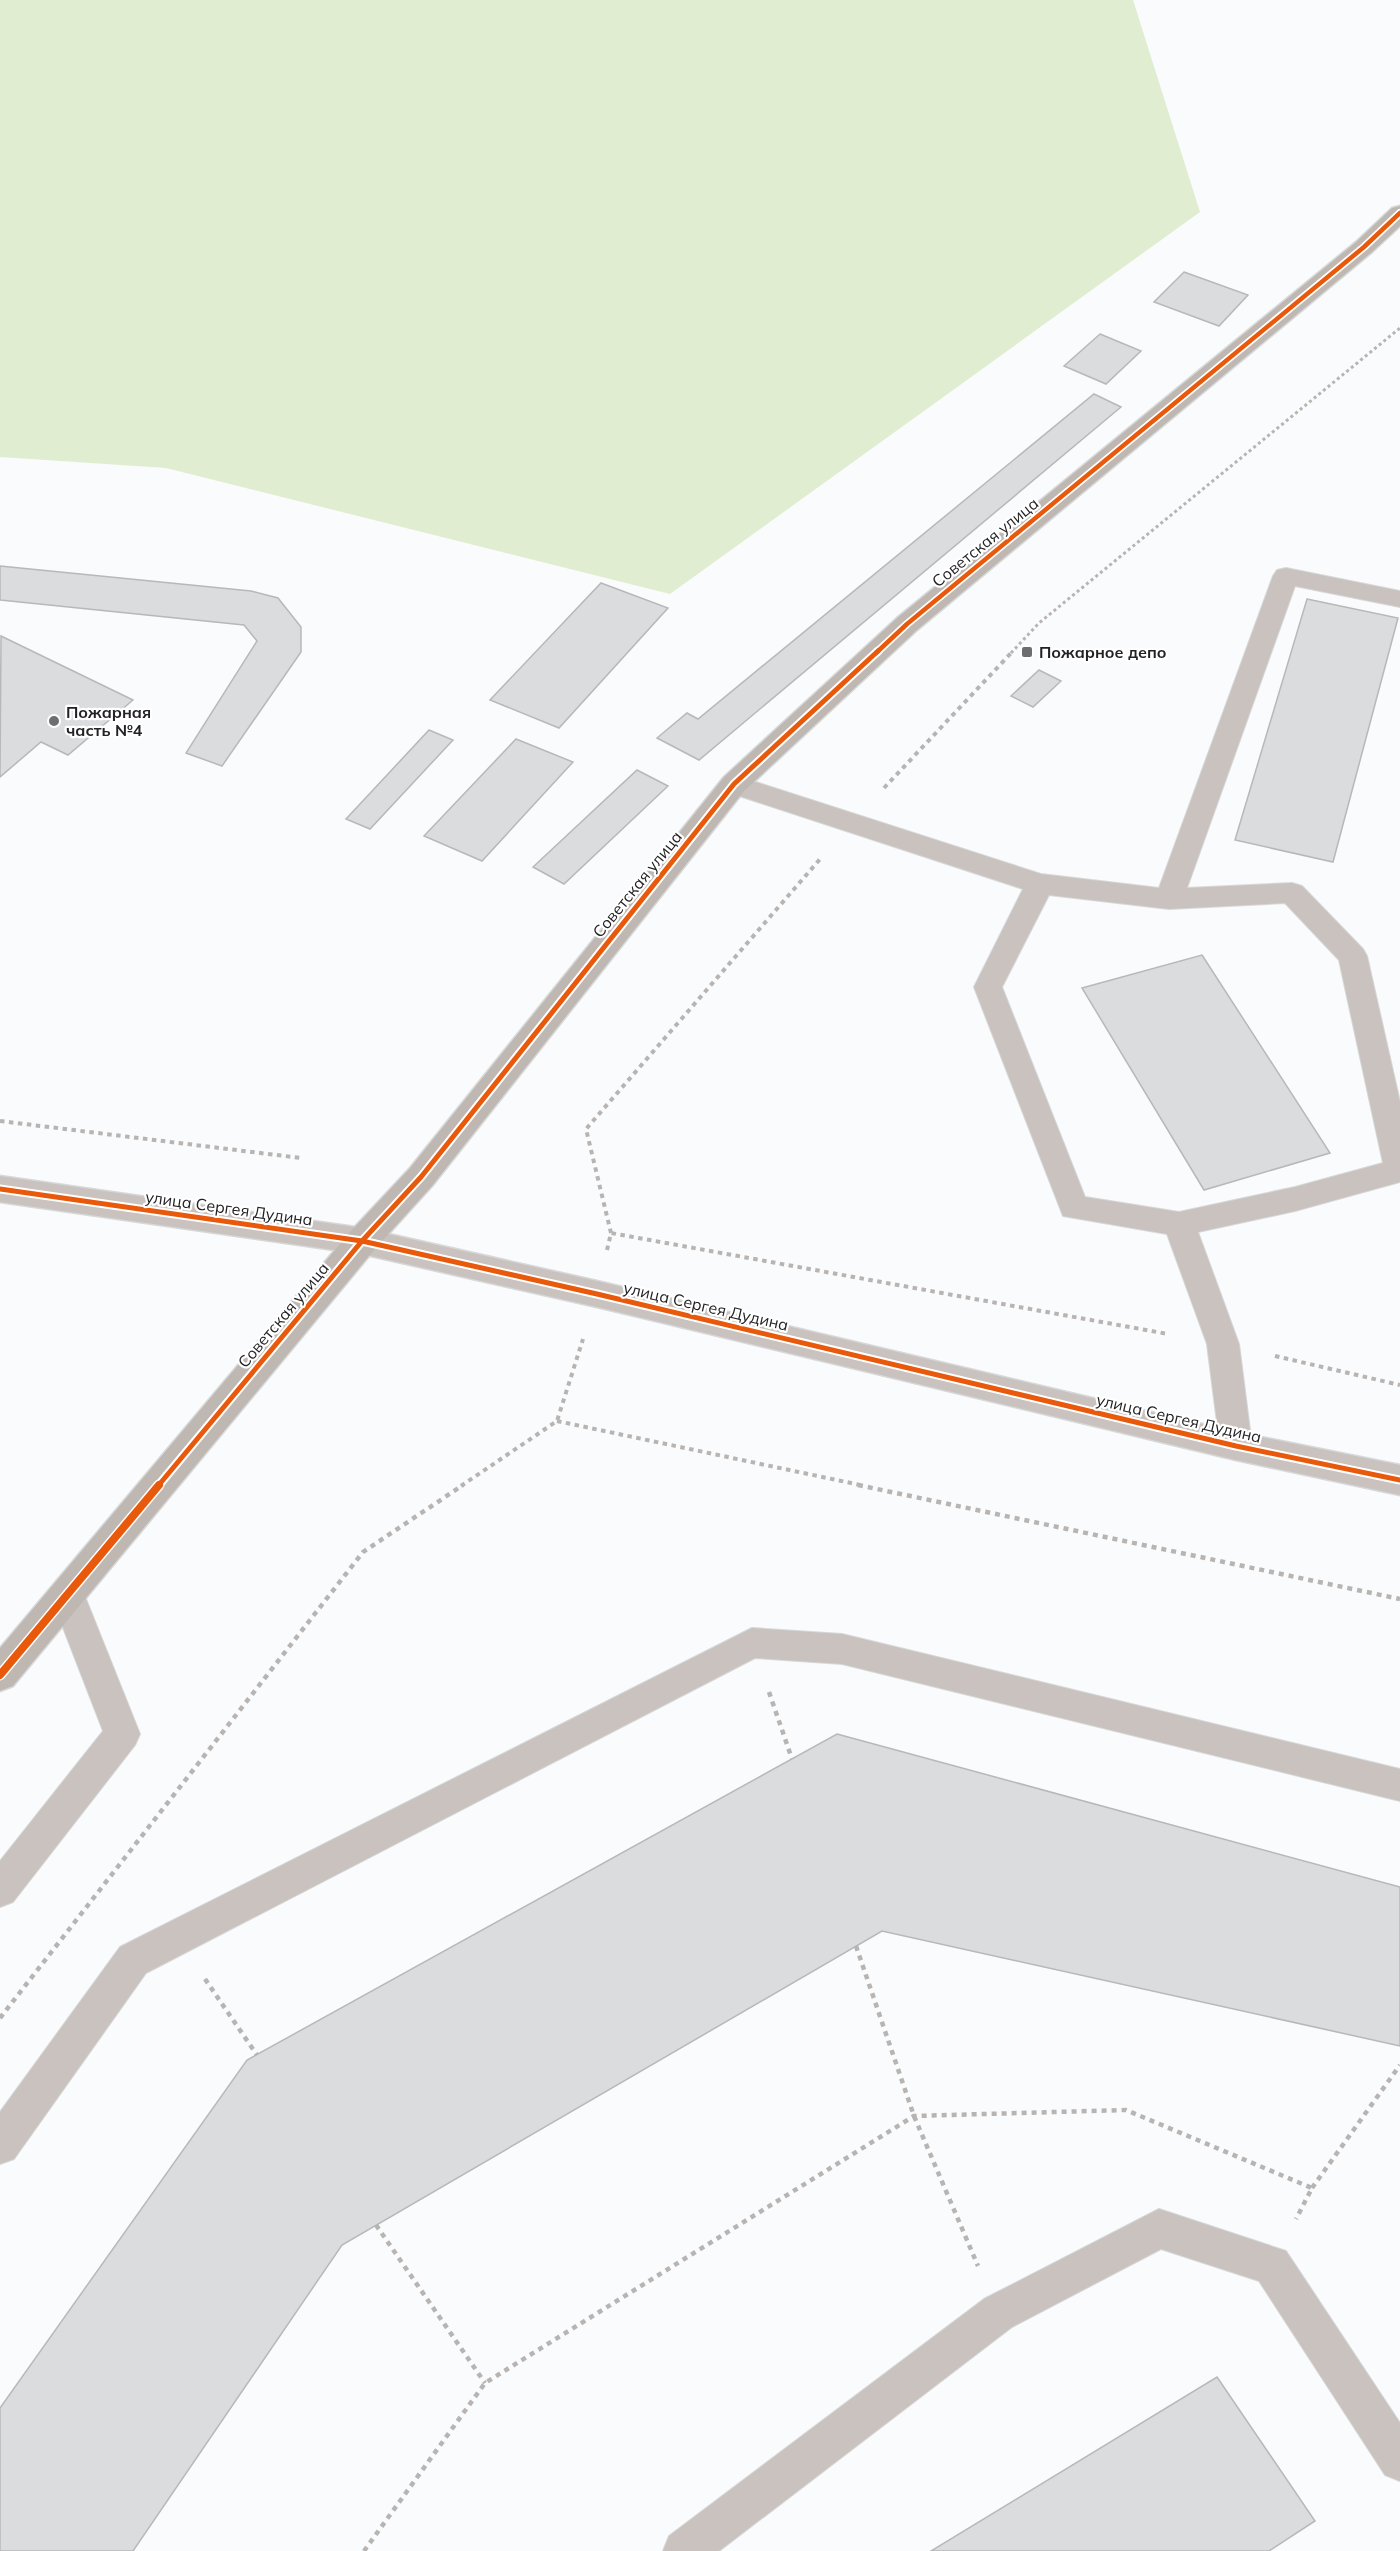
<svg xmlns="http://www.w3.org/2000/svg" width="1400" height="2551" font-family="Mulish,sans-serif">
  <rect width="100%" height="100%" fill="#f9fbfd"/>
  <path fill="#e1edd1" d="M0 0H1133L1200 212 670 594 166 468 0 457Z"/>
  <g fill="#dadcde" stroke="#b7b8ba" stroke-width="1.5">
    <path d="M1184 272 1248 295 1219 326 1154 302Z"/>
    <path d="M1100 334 1141 351 1106 384 1064 366Z"/>
    <path d="M1094 394 1121 407 699 760 657 738 687 713 698 719Z"/>
    <path d="M0 566 251 591 278 598 301 627V652L222 766 186 753 257 641 244 625 0 600Z"/>
    <path d="M601 583 668 608 559 728 490 700Z"/>
    <path d="M1307 599 1398 618 1333 862 1235 840Z"/>
    <path d="M1 636 133 700 68 755 41 742 0 777Z"/>
    <path d="M1039 670 1061 681 1033 707 1011 696Z"/>
    <path d="M429 730 453 740 370 829 346 819Z"/>
    <path d="M516 739 573 762 482 861 424 836Z"/>
    <path d="M637 770 668 786 564 884 533 867Z"/>
    <path d="M1202 955 1330 1153 1204 1190 1082 988Z"/>
    <path d="M837 1734 1400 1887V2046L882 1931 342 2245 133 2551H0V2408L247 2060Z"/>
    <path d="M1217 2377 1315 2521 1269 2551H931Z"/>
  </g>
  <g fill="none" stroke-linecap="round" stroke-linejoin="round">
    <g stroke="#d7d8d9" stroke-width="2">
      <g id="lane">
        <path d="M1286 568 1400 591V607L1295 586 1187 888 1292 883 1302 886 1363 949 1367 956 1400 1102V1182L1295 1211 1198 1232 1239 1344 1252 1446 1248 1456 1236 1460 1224 1456 1220 1446 1207 1344 1167 1234 1063 1216 974 987 1023 889 724 791 720 784 724 777 734 775 1041 874 1159 888 1273 576 1277 570ZM1049 895 1169 909 1285 903 1339 960 1383 1163 1295 1187 1179 1212 1085 1197 1002 987Z"/>
        <path d="M67 1579 79 1583 84 1594 140 1734 135 1745 13 1902 0 1907V1861L103 1731 50 1594 55 1583Z"/>
        <path d="M752 1628 842 1634 1400 1769V1801L842 1664 755 1658 146 1973 14 2159 0 2164V2112L120 1947Z"/>
        <path d="M1159 2209 1286 2251 1400 2423V2481L1385 2475 1259 2281 1161 2249 1012 2327 719 2551H663L669 2536 984 2299Z"/>
      </g>
    </g>
    <g stroke="#d7d8d9" stroke-width="3">
      <path id="street" d="M0 1176 362 1228 597 1281 1236 1432 1400 1465V1495L1236 1460 597 1307 362 1254 0 1202Z"/>
    </g>
    <g stroke="#d7d8d9" stroke-width="3">
      <path id="secondary" d="M1400 206V226L1372 252 917 630 744 791 432 1186 374 1250 13 1686 0 1691V1648L350 1232 410 1168 724 777 897 618 1356 242 1392 208Z"/>
    </g>
    <path stroke="#b8b4b2" stroke-width="3" stroke-dasharray="3 3" stroke-linecap="butt" d="M1011 653 1039 623 1400 328"/>
    <g stroke="#b8b4b2" stroke-width="4" stroke-dasharray="4.5 4.5" stroke-linecap="butt">
      <path d="M884 788 1013 651"/>
      <path d="M0 1121 301 1158"/>
      <path d="M611 1233 586 1129 821 858"/>
      <path d="M607 1250 611 1233 1168 1334"/>
      <path d="M1275 1356 1400 1385"/>
      <path d="M557 1421 865 1486"/>
      <path d="M461 1486 557 1421 583 1339"/>
    </g>
    <g stroke="#b8b4b2" stroke-width="4.5" stroke-dasharray="5 5" stroke-linecap="butt">
      <path d="M858 1485 1400 1599"/>
      <path d="M769 1692 792 1759"/>
      <path d="M856 1946 914 2116 978 2266"/>
      <path d="M205 1979 257 2055"/>
      <path d="M0 2018 363 1552 463 1485"/>
      <path d="M1312 2188 1400 2065"/>
      <path d="M376 2225 485 2383"/>
      <path d="M364 2551 485 2383 914 2116 1126 2110 1312 2188 1296 2219"/>
    </g>
    <use href="#lane" fill="#c9c2be" fill-rule="evenodd"/>
    <use href="#street" fill="#c9c2be" fill-rule="evenodd"/>
    <use href="#secondary" fill="#beb7b2" fill-rule="evenodd"/>
    <g stroke="#fff" stroke-width="8">
      <path id="cycleway-far2" d="M876 653 907 624 1364 247 1400 213"/>
    </g>
    <g stroke="#fff" stroke-width="9">
      <g id="cycleway-far1">
        <path d="M0 1189 362 1241 597 1294 1236 1446 1400 1480"/>
        <path d="M158 1486 362 1241 421 1177 734 784 878 651"/>
      </g>
    </g>
    <g stroke="#fff" stroke-width="11">
      <path id="cycleway" d="M0 1675 159 1485"/>
    </g>
    <use href="#cycleway-far2" stroke="#e8590c" stroke-width="4.5"/>
    <use href="#cycleway-far1" stroke="#e8590c" stroke-width="5"/>
    <use href="#cycleway" stroke="#e8590c" stroke-width="8"/>
  </g>
  <g fill="#6d6e70" stroke="#fff" stroke-width="2">
    <rect x="1021" y="646" width="12" height="12" rx="3"/>
    <circle cx="54" cy="721" r="6"/>
  </g>
  <g text-anchor="middle" dominant-baseline="central" stroke-width="4.5" stroke-linejoin="round" paint-order="stroke">
    <g font-size="16" fill="#222224" stroke="#fff">
      <text transform="translate(985 542) rotate(-39)">Советская улица</text>
      <text transform="translate(637 884) rotate(-51)">Советская улица</text>
      <text transform="translate(229 1208) rotate(8)">улица Сергея Дудина</text>
      <text transform="translate(706 1306) rotate(13)">улица Сергея Дудина</text>
      <text transform="translate(283 1315) rotate(-50)">Советская улица</text>
      <text transform="translate(1179 1418) rotate(13)">улица Сергея Дудина</text>
    </g>
    <g font-size="16" font-weight="bold" fill="#222224" stroke="#fff" text-anchor="start">
      <text x="1039" y="652">Пожарное депо</text>
      <text x="66" y="712">Пожарная<tspan x="66" dy="18">часть №4</tspan></text>
    </g>
  </g>
</svg>
